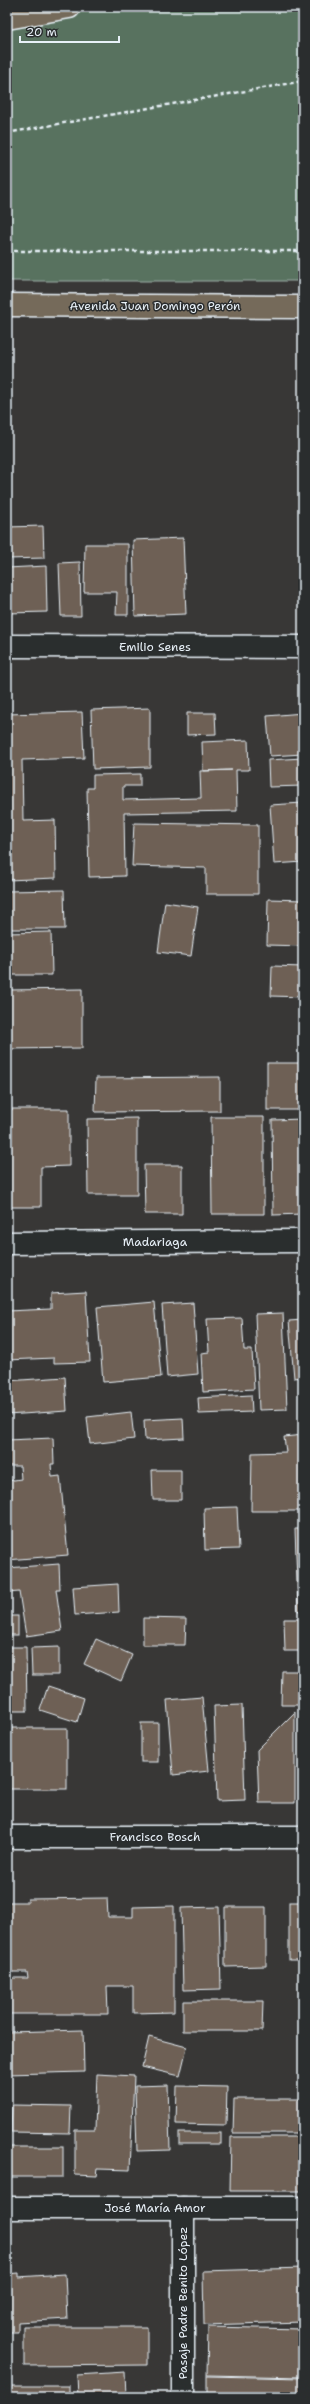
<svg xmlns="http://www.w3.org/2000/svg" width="310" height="2404" font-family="'Shantell Sans',sans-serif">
  <rect width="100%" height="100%" fill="#383736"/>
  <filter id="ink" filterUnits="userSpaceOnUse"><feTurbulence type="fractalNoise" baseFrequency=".025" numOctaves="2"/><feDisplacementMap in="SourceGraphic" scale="8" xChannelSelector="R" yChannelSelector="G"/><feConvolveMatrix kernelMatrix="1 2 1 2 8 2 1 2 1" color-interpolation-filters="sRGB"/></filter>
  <g filter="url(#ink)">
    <rect fill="#58725f" stroke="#a0b2ac" x="7" y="7" width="296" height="274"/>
    <g fill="#6e6054" stroke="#e8f1f8">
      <path d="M43 526 44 558 7 559V527Z"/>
      <path d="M183 538 186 614 135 616 133 540Z"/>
      <path d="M85 544H128V615H116L117 592H84Z"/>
      <path d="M80 562 81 616H61L59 563Z"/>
      <path d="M46 566 47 612 7 613V568Z"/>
      <path d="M150 708V767L93 769 91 710Z"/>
      <path d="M82 712 84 758 22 760 23 821 55 820 56 878 7 880V714Z"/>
      <path d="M187 713H215L216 734 187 735Z"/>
      <path d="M303 713V754L270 756 267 716Z"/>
      <path d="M248 740 249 770H236L237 811 124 813 125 876 89 877 87 788H93V775L140 774V786H123V800L201 798 200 771 232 770 203 771 202 742Z"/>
      <path d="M303 758V786L269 787 268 760Z"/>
      <path d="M303 803V862L274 864 270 805Z"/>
      <path d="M134 823 258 825V894H206V868L132 866Z"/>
      <path d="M64 890 65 929H7V891Z"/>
      <path d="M268 899 303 900V946L267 945Z"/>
      <path d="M165 902 198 907 191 956 158 952Z"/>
      <path d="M51 932 52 975H7V933Z"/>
      <path d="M272 966 303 967V997L271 996Z"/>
      <path d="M82 989V1048L7 1049V990Z"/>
      <rect x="267" y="1063" width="36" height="47"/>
      <path d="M220 1077V1111L95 1112 96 1078Z"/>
      <path d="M7 1109H69V1166L41 1167V1207H7Z"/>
      <path d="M211 1117H264V1214H212Z"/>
      <path d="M137 1118V1195H88L87 1119Z"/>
      <path d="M303 1119V1214L273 1215 272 1120Z"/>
      <path d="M144 1165H182V1214H145Z"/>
      <path d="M86 1291 90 1362 54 1363V1358L7 1360V1311L51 1309V1293Z"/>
      <path d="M154 1302 161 1377 103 1382 97 1307Z"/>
      <path d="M193 1303 198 1374 167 1377 162 1305Z"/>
      <path d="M283 1313 287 1409 259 1410 255 1314Z"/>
      <path d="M242 1318 244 1350H252L254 1389 203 1392 201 1353 209 1352 207 1319Z"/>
      <path d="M303 1320V1377L294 1378 289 1321Z"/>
      <path d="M65 1377 67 1411 7 1415V1381Z"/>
      <path d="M251 1395 252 1412 199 1414 198 1398Z"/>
      <path d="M131 1412 134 1439 90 1444 87 1417Z"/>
      <path d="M183 1418 184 1438 145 1440 144 1420Z"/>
      <path d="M303 1435V1511H251L252 1453 286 1452 284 1437Z"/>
      <path d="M53 1438 54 1464H51L52 1477 60 1476 68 1555 7 1560V1481L21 1479 20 1466H7V1440Z"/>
      <path d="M152 1470H181V1500H153Z"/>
      <path d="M237 1507 239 1549 205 1550 204 1508Z"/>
      <path d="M295 1529H303V1610L298 1611Z"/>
      <path d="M59 1564 60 1589H56L62 1631 26 1636 19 1592 7 1593V1568Z"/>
      <path d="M118 1584 119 1612 75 1615 73 1587Z"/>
      <rect x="7" y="1616" width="11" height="19"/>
      <path d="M143 1618 186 1619 185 1645H143Z"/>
      <path d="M284 1619H303V1651H285Z"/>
      <path d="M96 1639 132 1655 121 1681 84 1664Z"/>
      <path d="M7 1647H26L27 1711H7Z"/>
      <path d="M59 1647V1675H32L31 1648Z"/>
      <path d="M282 1671H303V1705H281Z"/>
      <path d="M48 1686 84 1698 77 1722 40 1710Z"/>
      <path d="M202 1697 209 1771 173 1775 167 1700Z"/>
      <path d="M242 1705 245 1800 217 1801 214 1706Z"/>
      <path d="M295 1712V1803H259L257 1750Z"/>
      <rect x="141" y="1723" width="17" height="39"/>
      <rect x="7" y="1728" width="60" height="61"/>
      <path d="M107 1898 108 1917H133V1907L174 1906V2012L133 2013V1986H107L108 2014H7V1978H28L27 1972H7V1902H28V1899Z"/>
      <rect x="289" y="1902" width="14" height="58"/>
      <path d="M219 1907 221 1989 183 1990 181 1908Z"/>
      <path d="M225 1907H266V1966L225 1967Z"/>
      <path d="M183 2001H263L262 2031H183Z"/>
      <path d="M83 2030 84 2072 7 2074V2032Z"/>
      <path d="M149 2037 187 2047 180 2076 142 2067Z"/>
      <path d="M97 2074 134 2076 130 2170 98 2169 97 2176 75 2175V2130H95Z"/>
      <path d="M168 2085 170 2150 137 2151 135 2086Z"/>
      <path d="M177 2086 227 2087 226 2125 176 2124Z"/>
      <path d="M234 2099H303V2133H233Z"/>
      <path d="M12 2105 71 2106 70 2133 11 2132Z"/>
      <rect x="179" y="2133" width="42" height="11"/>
      <path d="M231 2137H303V2191H230Z"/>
      <rect x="7" y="2147" width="56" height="30"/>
      <path d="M303 2268V2322L204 2325 203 2271Z"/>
      <path d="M18 2273V2277L65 2274 67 2319 18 2322V2332H7V2274Z"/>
      <path d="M24 2327H147V2365L24 2366Z"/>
      <path d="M208 2327 303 2329V2377L207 2375Z"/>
      <path d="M125 2372 126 2397H78L77 2375Z"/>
      <path d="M207 2376 303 2378V2397H207Z"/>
      <rect x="7" y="2386" width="62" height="11"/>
    </g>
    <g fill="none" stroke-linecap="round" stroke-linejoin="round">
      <g stroke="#e8f1f8" stroke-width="25">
        <g id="minor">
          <path d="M7 646 303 647"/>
          <path d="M7 1243 303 1241"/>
          <path d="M7 1837H303"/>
          <path d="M7 2208H303"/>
          <path d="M183 2397V2208"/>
        </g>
      </g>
      <g stroke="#e8f1f8" stroke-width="25">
        <g id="major">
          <path d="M7 18 69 7"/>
          <path d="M7 305 303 307"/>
        </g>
      </g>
      <g stroke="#e8f1f8" stroke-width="2.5" stroke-dasharray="4 3" stroke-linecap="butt">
        <path d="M7 133 303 81"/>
        <path d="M7 251H303"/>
      </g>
      <use href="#minor" stroke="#2a2d2e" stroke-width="22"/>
      <use href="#major" stroke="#746a5a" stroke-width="22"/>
    </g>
  </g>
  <g text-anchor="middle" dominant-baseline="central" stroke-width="3" stroke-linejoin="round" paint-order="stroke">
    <g font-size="12" fill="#e8f1f8" stroke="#2a2d2e">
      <text x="155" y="306">Avenida Juan Domingo Perón</text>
      <text x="155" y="647">Emilio Senes</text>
      <text x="155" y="1242">Madariaga</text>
      <text x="155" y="1837">Francisco Bosch</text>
      <text x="155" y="2208">José María Amor</text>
      <text transform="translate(183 2303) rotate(-90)">Pasaje Padre Benito López</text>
    </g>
  </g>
  <rect width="310" height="2404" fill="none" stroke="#2a2d2e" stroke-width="24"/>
  <rect x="12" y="12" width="286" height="2380" fill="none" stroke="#e8f1f8" stroke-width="1.5" filter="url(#ink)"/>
  <path d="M20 36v6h99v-6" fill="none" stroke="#e8f1f8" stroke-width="2"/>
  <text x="26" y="36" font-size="12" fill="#e8f1f8" stroke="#2a2d2e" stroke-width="3" paint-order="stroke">20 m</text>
</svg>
